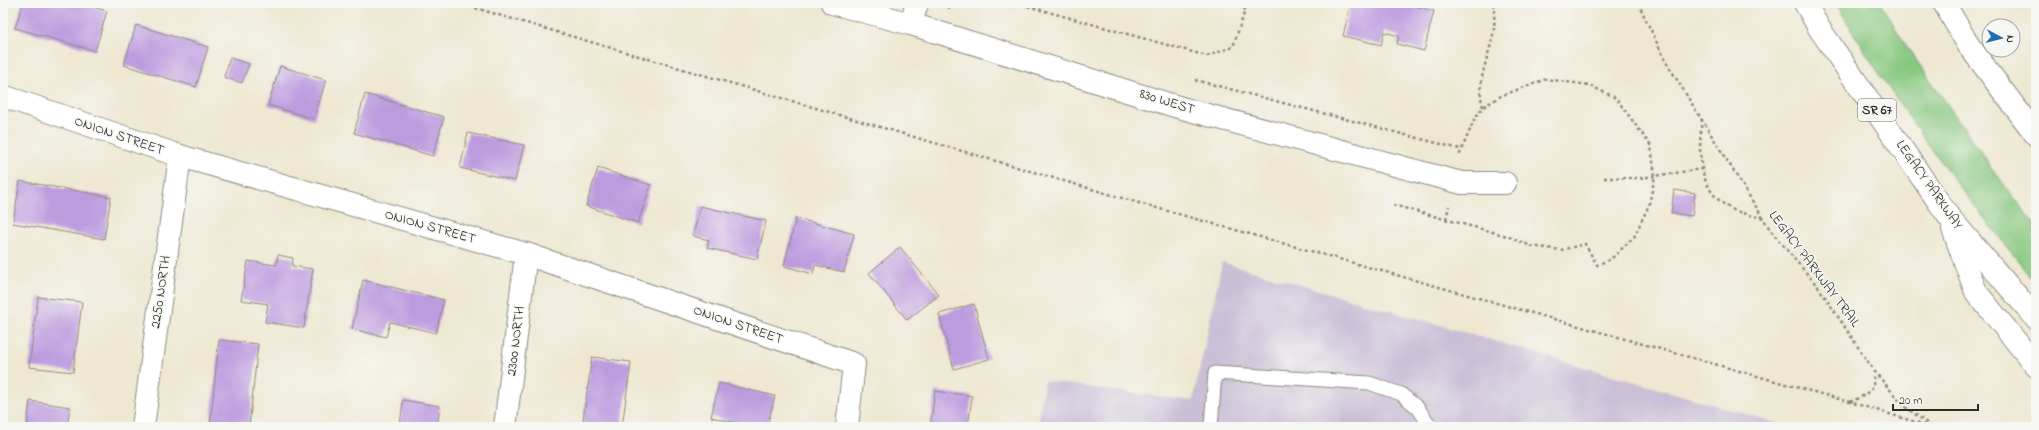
<svg xmlns="http://www.w3.org/2000/svg" width="2039" height="430" font-family="'Indie Flower',sans-serif">
  <rect width="100%" height="100%" fill="#f6f6f2"/>
  <filter id="ink" filterUnits="userSpaceOnUse"><feTurbulence type="fractalNoise" baseFrequency=".025" numOctaves="2"/><feDisplacementMap in="SourceGraphic" scale="8" xChannelSelector="R" yChannelSelector="G"/><feConvolveMatrix kernelMatrix="1 2 1 2 8 2 1 2 1" color-interpolation-filters="sRGB"/></filter>
  <filter id="wash" filterUnits="userSpaceOnUse"><feTurbulence type="fractalNoise" baseFrequency=".012" numOctaves="4" result="noise"/><feDisplacementMap in="SourceGraphic" scale="16" xChannelSelector="R" yChannelSelector="G"/><feGaussianBlur stdDeviation="0.9" result="paint"/><feColorMatrix in="noise" values="0 0 0 0 0 0 0 0 0 0 0 0 0 0 0 0 0 1.4 0 .05"/><feComposite in="paint" operator="in"/></filter>
  <g filter="url(#wash)">
    <rect width="100%" height="100%" fill="#eee8d2"/>
    <path fill="#cabfd6" d="M1222 262 1791 427H1038L1044 381 1193 401Z"/>
    <path fill="#87c77f" stroke="#597955" d="M1836 3H1880L1907 47 2015 200 2036 225V283C1964 194 1893 103 1836 3Z"/>
    <g id="blocks">
      <g fill="#bd9bdf">
        <path d="M23 3H78L107 11 95 51 15 28Z"/>
        <path d="M1351 3H1403L1434 11 1424 51 1397 44 1399 36 1384 32 1381 45 1343 36Z"/>
        <path d="M136 25 208 47 196 87 124 65Z"/>
        <path d="M230 58 249 64 242 83 224 77Z"/>
        <path d="M280 66 326 80 314 119 268 105Z"/>
        <path d="M365 94 444 117 433 156 354 133Z"/>
        <path d="M468 133 524 145 515 181 460 168Z"/>
        <path d="M598 168 651 185 638 223 586 206Z"/>
        <path d="M20 181 111 197 104 239 13 223Z"/>
        <path d="M1674 190 1695 193 1692 216 1671 213Z"/>
        <path d="M700 206 766 221 757 259 707 248 709 240 693 236Z"/>
        <path d="M796 218 854 234 844 272 815 265 813 274 784 266Z"/>
        <path d="M900 247 939 295 907 320 869 273Z"/>
        <path d="M278 255 293 258 292 266 313 269 304 328 265 322 268 304 241 300 248 261 276 265Z"/>
        <path d="M363 280 444 300 436 333 390 322 386 337 352 329Z"/>
        <path d="M38 297 82 302 73 372 29 367Z"/>
        <path d="M974 304 989 359 954 369 939 314Z"/>
        <path d="M219 340 258 344 249 427H210Z"/>
        <path d="M592 357 631 362 622 427H582Z"/>
        <path d="M719 383 775 396 767 427H753L711 417Z"/>
        <path d="M935 391 972 396 968 427H930Z"/>
        <path d="M403 400 440 406 437 427H400Z"/>
        <path d="M30 401 70 407 67 427H27Z"/>
      </g>
    </g>
  </g>
  <g filter="url(#ink)">
    <use href="#blocks" fill-opacity="0" stroke="#8c8a7e" stroke-width="1"/>
    <g fill="none" stroke-linecap="round" stroke-linejoin="round">
      <g stroke="#8c8a7e" stroke-width="15">
        <path id="lane" d="M1211 427 1215 373 1369 383 1401 394 1418 408 1431 427"/>
      </g>
      <g stroke="#8c8a7e" stroke-width="24">
        <g id="street">
          <path d="M832 3 911 24 1178 107 1454 181 1462 183H1505"/>
          <path d="M911 24 917 3"/>
          <path d="M3 96 180 156 526 254 854 364 847 427"/>
          <path d="M143 427 180 156"/>
          <path d="M505 427 526 254"/>
        </g>
      </g>
      <g stroke="#8c8a7e" stroke-width="24">
        <g id="highway">
          <path d="M1805 3 1819 28 1949 217 2036 318"/>
          <path d="M1944 3 1969 46 2036 135"/>
          <path d="M1953 229 1976 292 2036 366"/>
        </g>
      </g>
      <g stroke="#8c8a7e" stroke-width="2.5" stroke-dasharray="3 3" stroke-linecap="butt">
        <path d="M458 3 1139 203 1850 402 1932 427"/>
        <path d="M1016 3 1207 56 1233 47 1244 13 1246 3"/>
        <path d="M1638 3 1666 62 1771 231 1819 288 1874 371 1904 406 1931 426"/>
        <path d="M948 8 959 3"/>
        <path d="M1195 80 1460 149"/>
        <path d="M1483 107C1475 80 1491 54 1494 28 1495 20 1494 11 1493 3"/>
        <path d="M1702 119C1698 155 1697 194 1736 211 1744 214 1754 216 1763 218"/>
        <path d="M1604 178H1641L1702 169"/>
        <path d="M1393 205 1507 236 1531 246 1561 250 1585 244 1597 265 1611 259 1634 237 1649 205 1655 176 1651 146 1616 98 1589 85 1546 79 1501 96 1483 107 1475 118 1459 156"/>
        <path d="M1446 219 1449 206"/>
        <path d="M1850 402 1863 396 1873 388 1874 371"/>
      </g>
      <use href="#lane" stroke="#fff" stroke-width="13"/>
      <use href="#street" stroke="#fff" stroke-width="22"/>
      <use href="#highway" stroke="#fff" stroke-width="22"/>
    </g>
  </g>
  <g text-anchor="middle" dominant-baseline="central" stroke-width="3" stroke-linejoin="round" paint-order="stroke">
    <rect fill="#f6f6f2" stroke="#686867" stroke-width="1" x="1858" y="99" width="38" height="22" rx="3"/>
    <g font-size="13" font-weight="bold" fill="#2b2b2b">
      <text x="1877" y="110">SR 67</text>
    </g>
    <g font-size="14" fill="#2b2b2b" stroke="#f6f6f2">
      <text transform="translate(1167 102) rotate(17)">830 WEST</text>
      <text transform="translate(119 136) rotate(19)">ONION STREET</text>
      <text transform="translate(1929 185) rotate(55)">LEGACY PARKWAY</text>
      <text transform="translate(430 227) rotate(16)">ONION STREET</text>
      <text transform="translate(1814 269) rotate(53)">LEGACY PARKWAY TRAIL</text>
      <text transform="translate(161 292) rotate(-82)">2250 NORTH</text>
      <text transform="translate(738 325) rotate(19)">ONION STREET</text>
      <text transform="translate(516 341) rotate(-83)">2300 NORTH</text>
    </g>
  </g>
  <rect width="2039" height="430" fill="none" stroke="#f6f6f2" stroke-width="16"/>
  <g transform="translate(2001 38) rotate(97)"><circle r="19" fill="#f6f6f2" stroke="#a5a5a2"/>
  <path d="M0-3L7 15L0 10L-7 15Z" fill="#1f6fb2"/>
  <text y="-6" font-size="11" font-weight="bold" text-anchor="middle" fill="#2b2b2b">N</text>
  </g>
  <path d="M1893 404v6h85v-6" fill="none" stroke="#2b2b2b" stroke-width="2"/>
  <text x="1899" y="404" font-size="12" fill="#2b2b2b" stroke="#f6f6f2" stroke-width="3" paint-order="stroke">20 m</text>
</svg>
